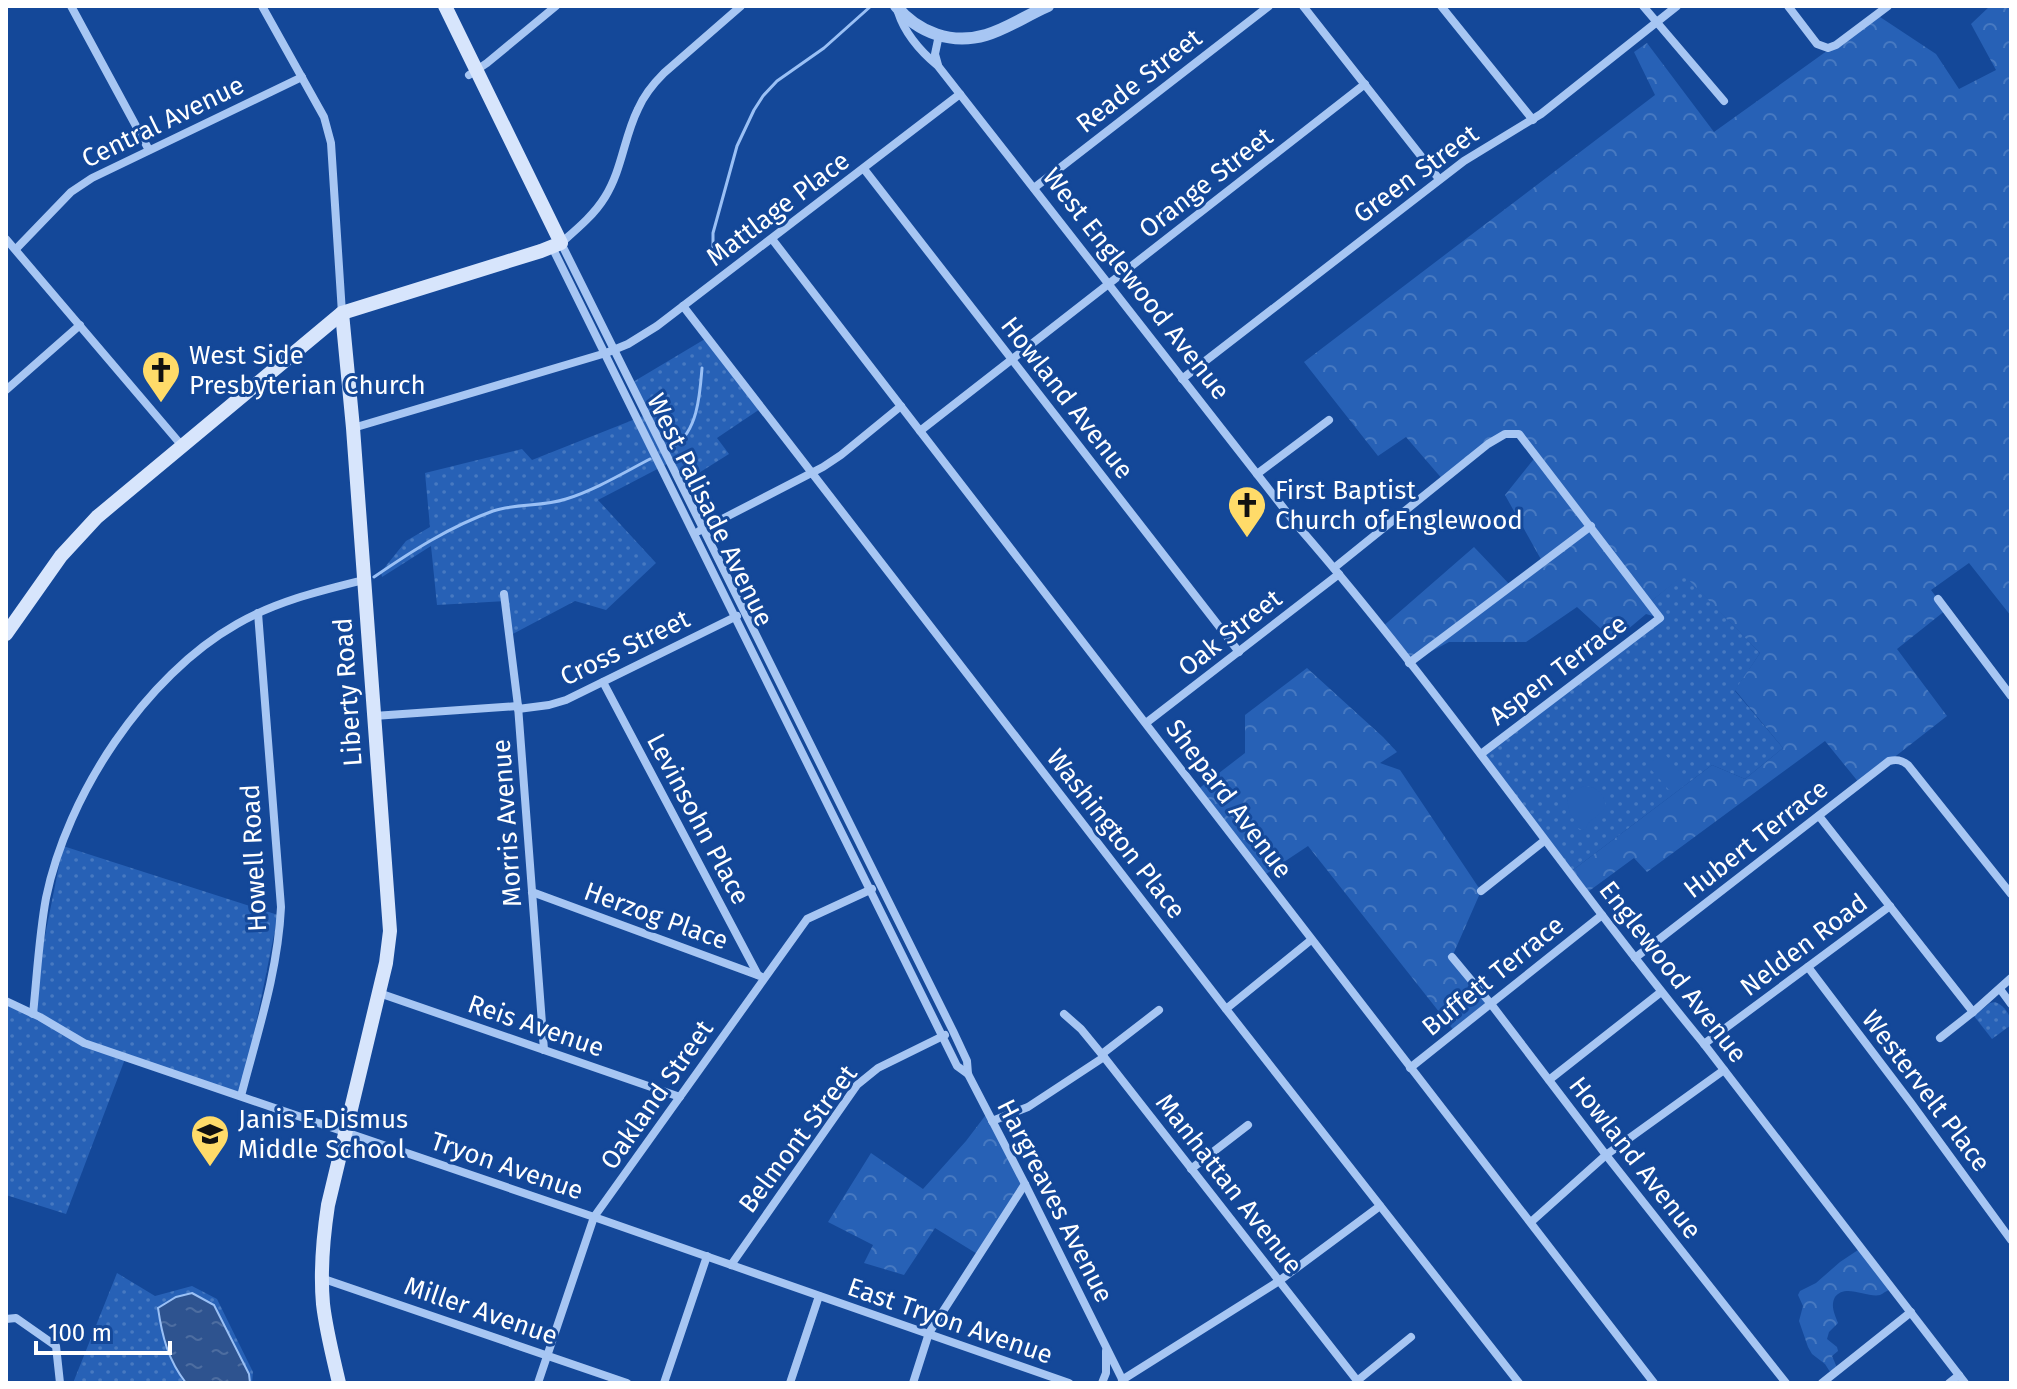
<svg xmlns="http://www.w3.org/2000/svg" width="2017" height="1389" font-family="'Fira Sans',sans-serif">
  <defs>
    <pattern id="grass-dots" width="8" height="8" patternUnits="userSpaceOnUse" patternTransform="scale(2)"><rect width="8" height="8" fill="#2761b6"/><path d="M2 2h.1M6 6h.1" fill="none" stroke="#4779c1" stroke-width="1.8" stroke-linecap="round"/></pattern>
    <pattern id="forest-crowns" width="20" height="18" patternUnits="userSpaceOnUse" patternTransform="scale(2)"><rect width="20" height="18" fill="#2761b6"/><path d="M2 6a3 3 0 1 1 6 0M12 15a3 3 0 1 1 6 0" fill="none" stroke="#4779c1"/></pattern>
    <pattern id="water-ripples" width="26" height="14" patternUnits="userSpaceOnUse" patternTransform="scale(2)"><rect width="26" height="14" fill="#2e538f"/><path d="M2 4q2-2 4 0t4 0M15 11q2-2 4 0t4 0" fill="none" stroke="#4d6da0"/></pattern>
  </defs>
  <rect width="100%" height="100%" fill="#144899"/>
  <g fill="url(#grass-dots)">
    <path d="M705 339 760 409 717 438 729 454 678 486 667 464 598 500 656 563 606 610 575 601 509 636 506 601 437 605 431 546 382 577 381 572 406 541 430 527 425 473 522 449 532 460 643 416 628 385Z"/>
    <path d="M1684 574 1760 653 1735 691 1783 748 1745 779 1712 765 1569 873 1481 754 1660 618 1649 603Z"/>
    <path d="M63 846 278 915 241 1098 125 1059 66 1214 6 1195V1000L30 1010Z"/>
    <path d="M1995 1002C2005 1006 2011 1015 2011 1025L1992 1039 1974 1016 1990 1003Z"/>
    <path d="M117 1273 155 1296 192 1286 217 1299 253 1372 252 1383H73Z"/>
  </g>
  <g fill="url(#forest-crowns)">
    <path d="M1990 6H2011V616L1969 563 1931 590 1946 610 1897 649 1947 716 1860 784 1825 741 1647 872 1634 858 1585 894 1569 873 1712 765 1745 779 1783 748 1735 690 1760 653 1684 575 1649 603 1660 618 1646 614 1614 641 1577 607 1526 642H1449L1409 663 1381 628 1474 547 1511 586 1543 563 1505 495 1537 455 1524 438 1505 434 1444 481 1406 437 1378 456 1304 362 1655 95 1634 52 1647 43 1714 132 1877 15 1936 54 1959 89 1996 70 1971 24Z"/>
    <path d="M1307 668 1383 737 1397 752 1380 763 1400 770 1481 891 1452 957 1491 1004 1455 1032 1308 846 1263 876 1197 790 1245 753V715Z"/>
    <path d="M988 1112 1025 1184 979 1255 935 1228 904 1275 864 1263 873 1245 828 1222 871 1153 923 1189 966 1141Z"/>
    <path d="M1861 1248 1892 1288C1890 1289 1882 1294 1880 1295 1867 1298 1845 1283 1835 1297 1830 1306 1835 1315 1838 1323L1829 1332 1827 1339 1837 1347 1838 1351 1832 1356 1838 1370 1832 1375 1825 1364 1812 1354 1808 1347 1799 1321 1803 1306 1798 1295 1800 1291 1816 1283 1840 1262Z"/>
  </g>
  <g fill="#2761b6">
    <path d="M1663 752 1684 777 1669 790 1647 765Z"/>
    <path d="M1585 786C1597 787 1603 793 1606 805 1602 816 1588 818 1586 829L1582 830 1578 828V822L1570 814 1567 800 1573 790Z"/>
  </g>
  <path fill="url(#water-ripples)" stroke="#9ac0f5" stroke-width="2" d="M192 1293 214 1305 249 1374 250 1383H186C168 1360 162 1336 158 1308L176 1297Z"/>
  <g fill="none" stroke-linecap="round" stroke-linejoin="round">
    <g stroke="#9ac0f5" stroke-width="3">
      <path d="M713 249V233L737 146 754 110 763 96 777 81 824 48 871 6"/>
      <path d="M674 446C698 431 700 393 702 368"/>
      <path d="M374 577C412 551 449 527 493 511 517 503 542 507 566 499 595 490 623 473 650 459"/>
    </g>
    <g stroke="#a7c6f3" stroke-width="8">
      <path d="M71 6 149 150"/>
      <path d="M262 6 324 117 331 143 342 313"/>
      <path d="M741 6 664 73C653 84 644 95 638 109 624 137 622 170 605 197 594 215 577 229 561 243L953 1031 967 1061 968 1074 1025 1184 1124 1383"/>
      <path d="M1303 6 1439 179"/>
      <path d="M1441 6 1533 120"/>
      <path d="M1643 6 1724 101"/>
      <path d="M1788 6 1817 44 1828 48 1836 45 1888 6"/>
      <path d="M898 12C905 34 920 51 938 66L1296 524C1441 690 1564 874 1704 1044L1965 1383"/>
      <path d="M938 65 935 54 939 35"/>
      <path d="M469 75 487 63 556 6"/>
      <path d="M864 169 1239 652"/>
      <path d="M1034 188 1269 6"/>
      <path d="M6 239 183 447"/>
      <path d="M772 239 1654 1383"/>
      <path d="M552 247 957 1066 968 1074"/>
      <path d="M16 249 71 192 92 178 302 77"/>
      <path d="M683 306 1226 1009 1519 1383"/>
      <path d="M1182 379 1464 161 1541 114 1677 6"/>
      <path d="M6 390 80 325"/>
      <path d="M353 428 606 353 628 344 657 326 960 94"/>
      <path d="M920 431 1365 84"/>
      <path d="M1257 474 1329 420"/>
      <path d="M699 531 823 467 841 455 901 406"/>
      <path d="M1334 568 1488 444 1505 434H1519L1660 618 1481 754"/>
      <path d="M504 594 518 706 544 1050"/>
      <path d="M1938 599 2011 696"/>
      <path d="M1409 663 1591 526"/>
      <path d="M603 682 758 975"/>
      <path d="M518 709 549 705 566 700 737 616"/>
      <path d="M374 716 518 706"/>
      <path d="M1146 723 1339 574"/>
      <path d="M1819 816 1973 1012"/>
      <path d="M1481 891 1544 841"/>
      <path d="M532 892 760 976"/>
      <path d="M1452 957 1491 1004 1606 1155 1786 1383"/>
      <path d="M1635 958 1889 761C1897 759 1902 760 1908 765L2011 894"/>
      <path d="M1808 967 1911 1103 2011 1240"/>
      <path d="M2000 989 2011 1004"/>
      <path d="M379 993 680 1097"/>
      <path d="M6 1001 40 1017 84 1043 594 1217 1069 1383"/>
      <path d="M1226 1009 1311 940"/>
      <path d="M33 1014C37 976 39 936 46 898 67 795 145 676 237 624 277 601 320 591 364 580"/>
      <path d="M1064 1014 1081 1029 1104 1057 1359 1383"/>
      <path d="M1940 1038 1973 1012 2011 978"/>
      <path d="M1704 1044 1890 906"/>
      <path d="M1102 1054 1159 1010"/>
      <path d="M1410 1068 1602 915"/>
      <path d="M1549 1080 1661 992"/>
      <path d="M241 1096C257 1034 278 972 281 907L258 613"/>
      <path d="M992 1121 1028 1107 1104 1057"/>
      <path d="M1191 1169 1248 1125"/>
      <path d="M1531 1222 1606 1155 1724 1070"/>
      <path d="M731 1265 857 1085 878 1068 945 1035"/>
      <path d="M321 1278 627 1383"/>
      <path d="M6 1319 16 1318 56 1346 60 1383"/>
      <path d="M1122 1380 1279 1281 1380 1206"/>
      <path d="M1357 1381 1411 1337"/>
      <path d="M538 1383 594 1217 807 919 872 889"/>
      <path d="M664 1383 707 1256"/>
      <path d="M790 1383 819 1296"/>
      <path d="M913 1383 929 1333 1025 1184"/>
      <path d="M1102 1383 1106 1373V1351"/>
      <path d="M1822 1383 1911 1312"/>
      <path d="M1949 1383 1959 1375"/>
    </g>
    <path stroke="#a7c6f3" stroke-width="12" d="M896 6C918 33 952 45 986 35 1007 29 1027 15 1048 6"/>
    <g stroke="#d7e5fc" stroke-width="14">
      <path d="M6 634 61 556 97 517 342 313 541 251 561 243 445 6"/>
      <path d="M339 1383C333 1357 326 1330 323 1304 320 1270 323 1238 328 1205L386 963 390 931 353 428 342 313"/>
    </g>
  </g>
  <defs>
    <g id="church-pin" transform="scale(2)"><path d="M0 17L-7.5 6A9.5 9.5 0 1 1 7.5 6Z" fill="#ffdb69" stroke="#144899"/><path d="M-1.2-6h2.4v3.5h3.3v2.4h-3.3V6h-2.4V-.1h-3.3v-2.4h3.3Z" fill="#111"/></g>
    <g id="school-pin" transform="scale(2)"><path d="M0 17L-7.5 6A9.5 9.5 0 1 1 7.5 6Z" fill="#ffdb69" stroke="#144899"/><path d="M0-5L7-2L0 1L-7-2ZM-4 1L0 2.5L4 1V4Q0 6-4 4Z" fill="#111"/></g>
  </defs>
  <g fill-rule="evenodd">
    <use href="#church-pin" x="161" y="370"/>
    <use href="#church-pin" x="1247" y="505"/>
    <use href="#school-pin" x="210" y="1134"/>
  </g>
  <g text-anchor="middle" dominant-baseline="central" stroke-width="6" stroke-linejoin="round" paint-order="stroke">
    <g font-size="26" fill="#fff" stroke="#144899">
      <text transform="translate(1139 81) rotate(-38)">Reade Street</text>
      <text transform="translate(163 122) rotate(-26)">Central Avenue</text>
      <text transform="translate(1416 174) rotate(-36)">Green Street</text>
      <text transform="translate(1206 183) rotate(-38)">Orange Street</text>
      <text transform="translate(778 209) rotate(-37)">Mattlage Place</text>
      <text transform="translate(1136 284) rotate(52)">West Englewood Avenue</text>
      <text transform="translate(1067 398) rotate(52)">Howland Avenue</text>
      <text transform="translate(710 510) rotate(64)">West Palisade Avenue</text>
      <text transform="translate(1230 633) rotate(-38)">Oak Street</text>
      <text transform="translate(625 648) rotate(-26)">Cross Street</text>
      <text transform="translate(1558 670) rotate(-37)">Aspen Terrace</text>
      <text transform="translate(348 692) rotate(-94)">Liberty Road</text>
      <text transform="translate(1229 799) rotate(53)">Shepard Avenue</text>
      <text transform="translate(698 819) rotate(62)">Levinsohn Place</text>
      <text transform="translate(507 823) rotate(-94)">Morris Avenue</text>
      <text transform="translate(1116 834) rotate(52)">Washington Place</text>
      <text transform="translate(1756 839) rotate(-38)">Hubert Terrace</text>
      <text transform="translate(254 858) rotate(-93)">Howell Road</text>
      <text transform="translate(656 916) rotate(20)">Herzog Place</text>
      <text transform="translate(1804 945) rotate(-37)">Nelden Road</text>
      <text transform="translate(1673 972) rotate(52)">Englewood Avenue</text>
      <text transform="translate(1493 976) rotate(-39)">Buffett Terrace</text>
      <text transform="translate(536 1026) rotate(19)">Reis Avenue</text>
      <text transform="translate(1926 1091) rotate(53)">Westervelt Place</text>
      <text transform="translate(657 1095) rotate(-55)">Oakland Street</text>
      <text transform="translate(798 1139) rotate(-53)">Belmont Street</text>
      <text transform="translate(1635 1158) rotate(52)">Howland Avenue</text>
      <text transform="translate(507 1166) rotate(19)">Tryon Avenue</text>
      <text transform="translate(1229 1184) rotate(52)">Manhattan Avenue</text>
      <text transform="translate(1055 1201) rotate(63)">Hargreaves Avenue</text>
      <text transform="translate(481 1311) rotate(19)">Miller Avenue</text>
      <text transform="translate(950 1321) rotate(19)">East Tryon Avenue</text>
    </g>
    <g font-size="26" fill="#fff" stroke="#144899" text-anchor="start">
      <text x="189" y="355">West Side<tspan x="189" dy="30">Presbyterian Church</tspan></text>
      <text x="1275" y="490">First Baptist<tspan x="1275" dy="30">Church of Englewood</tspan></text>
      <text x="238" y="1119">Janis E Dismus<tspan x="238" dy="30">Middle School</tspan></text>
    </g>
  </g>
  <rect width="2017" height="1389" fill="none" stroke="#ffffff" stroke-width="16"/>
  <path d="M36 1341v12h134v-12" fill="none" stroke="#ffffff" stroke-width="4"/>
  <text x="48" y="1341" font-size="24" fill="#ffffff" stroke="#144899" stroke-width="6" paint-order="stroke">100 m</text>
</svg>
